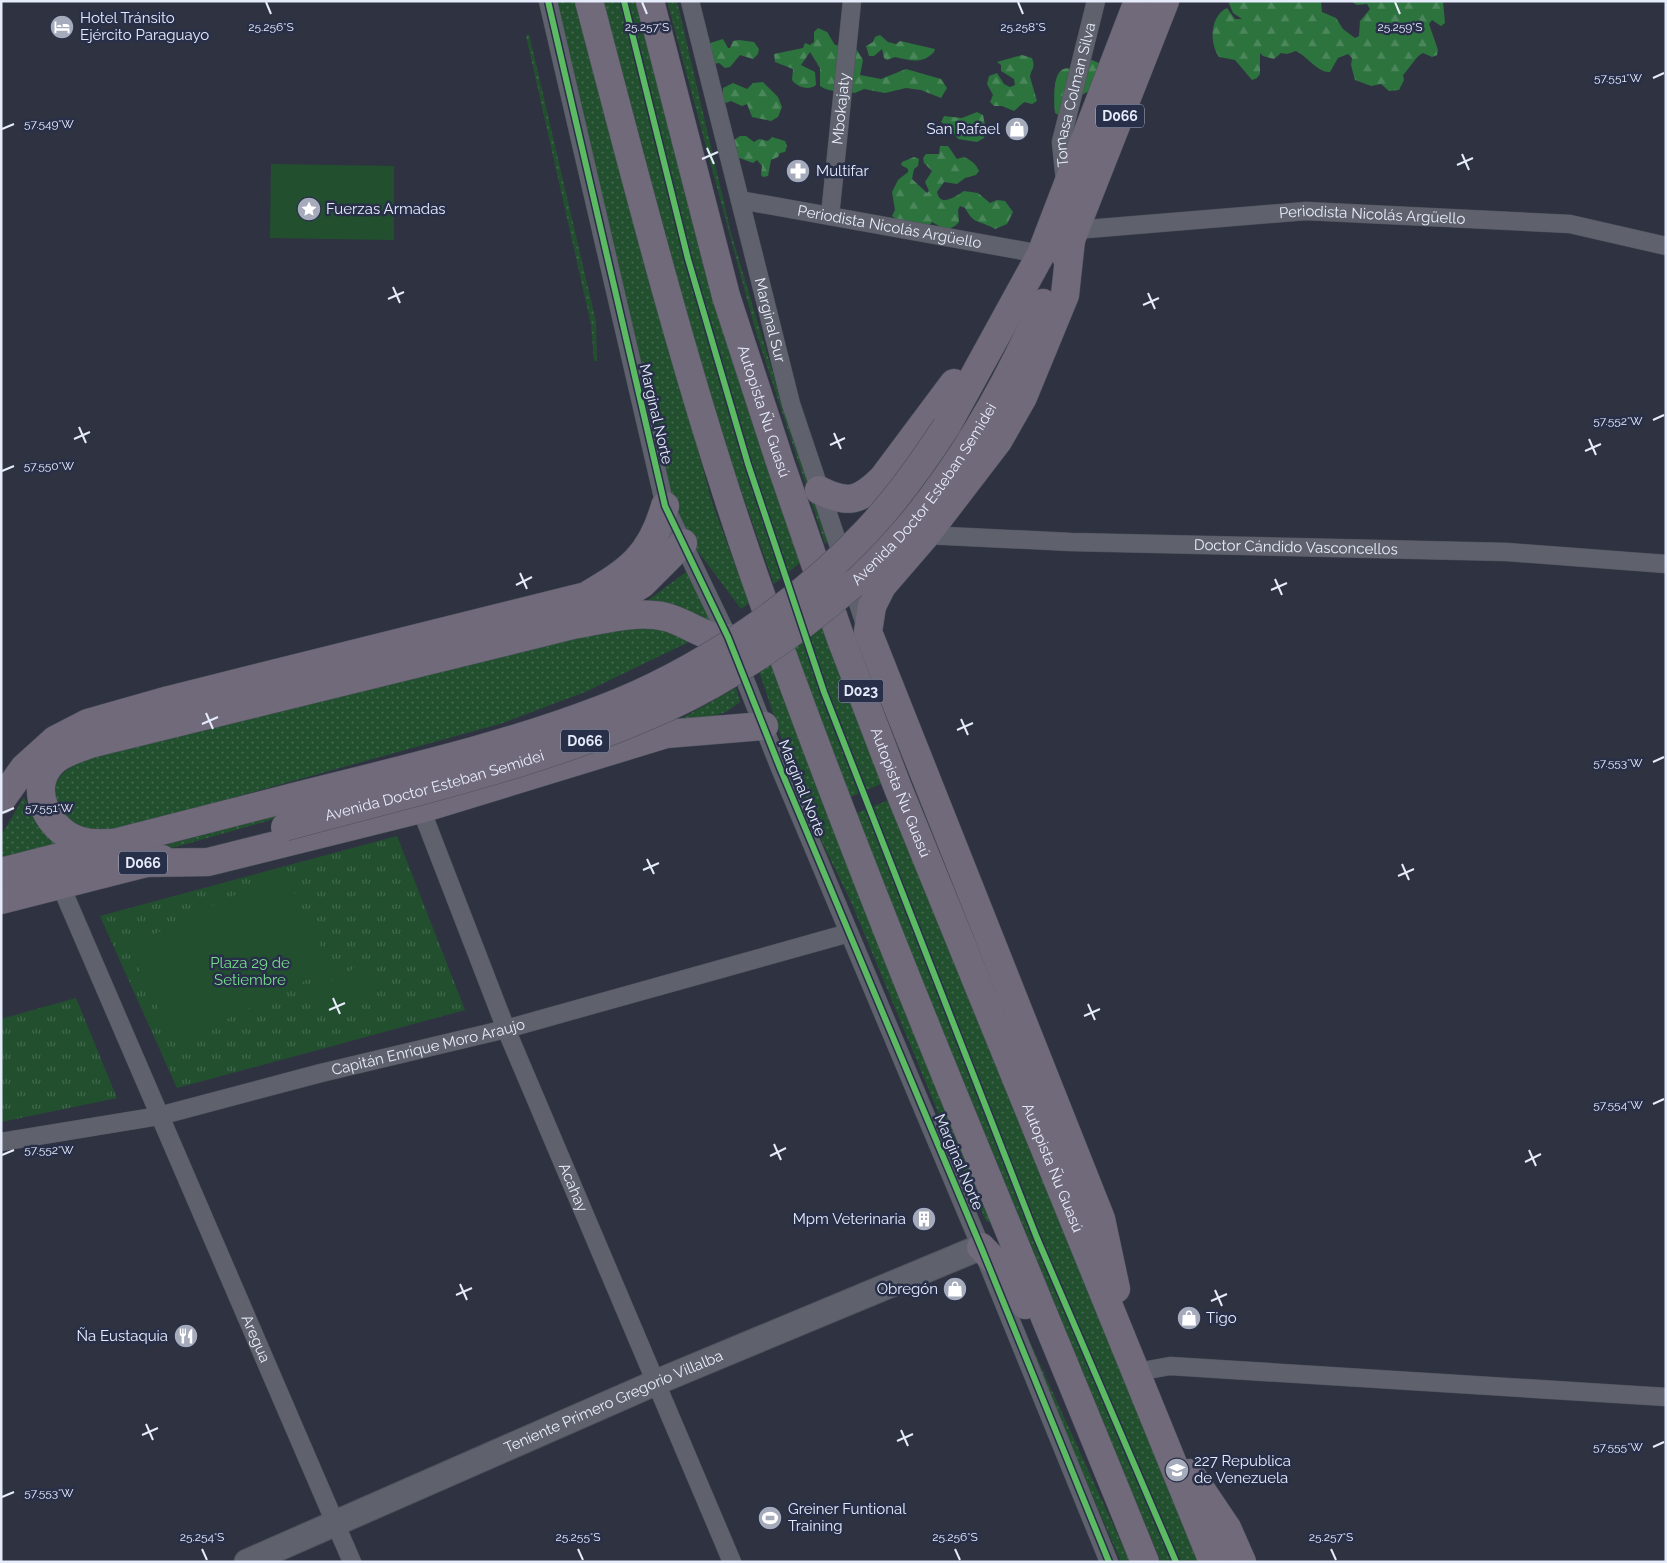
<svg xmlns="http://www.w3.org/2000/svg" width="1667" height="1563" font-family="Raleway,sans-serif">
  <defs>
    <pattern id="grass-dots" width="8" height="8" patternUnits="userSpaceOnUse" patternTransform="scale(1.25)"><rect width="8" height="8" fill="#22502f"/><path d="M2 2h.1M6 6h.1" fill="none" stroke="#42694e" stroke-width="1.8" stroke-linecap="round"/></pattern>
    <pattern id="forest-firs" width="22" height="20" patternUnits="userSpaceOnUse" patternTransform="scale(1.25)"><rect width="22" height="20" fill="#2c733e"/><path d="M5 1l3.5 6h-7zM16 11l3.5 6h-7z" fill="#4b875b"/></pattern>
    <pattern id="park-tufts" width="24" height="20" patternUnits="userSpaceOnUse" patternTransform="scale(1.25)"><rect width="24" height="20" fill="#22502f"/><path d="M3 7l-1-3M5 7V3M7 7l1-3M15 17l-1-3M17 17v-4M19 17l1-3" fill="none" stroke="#42694e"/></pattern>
  </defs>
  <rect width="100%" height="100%" fill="#2f3341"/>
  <g fill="url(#grass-dots)">
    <path d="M557 1H577L712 502 749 603 741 609 691 542 669 491Z"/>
    <path d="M603 1H636L671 137 801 562 774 584 736 476 693 336Z"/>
    <path d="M667 1H677L731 233 784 410 828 541 825 544 755 329Z"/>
    <path d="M529 34 596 322 597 361H594L591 324 526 36Z"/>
    <path d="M686 572 688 573 719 626 643 604Z"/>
    <path d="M649 624 695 639 585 692 503 723 119 829 93 832 62 819 52 790C60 772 72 764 91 758L603 629Z"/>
    <path d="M824 625 883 783 848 798 793 649Z"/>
    <path d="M770 661 993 1223H991L986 1221 950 1141 852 904 821 840 787 755 758 668Z"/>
    <path d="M736 688 740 702 726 712 591 752 684 717Z"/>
    <path d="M24 797 37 826 62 843 1 860V836Z"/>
    <path d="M889 800 1202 1562H1161L854 814Z"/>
    <path d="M320 804 321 806 129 860 128 855Z"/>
    <path d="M1002 1285H1004L1130 1562H1121Z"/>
  </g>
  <g fill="url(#forest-firs)">
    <path d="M1228 1H1321L1322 12 1336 18 1343 29 1355 38 1359 36 1360 21 1370 9 1367 4 1357 5 1351 1H1443L1445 23 1441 26 1432 20 1429 24 1438 50 1437 55 1432 57 1423 53C1416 56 1409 69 1403 75L1404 80 1399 90 1389 91 1381 84 1371 86 1355 80 1351 65 1352 58 1348 54 1338 58 1330 72C1318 73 1308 57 1296 51L1287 54 1281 53 1274 59 1263 56 1260 53V74L1257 78 1252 80 1235 60 1219 57C1209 43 1210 16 1227 8L1235 19H1242L1233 13Z"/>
    <path d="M818 28 827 32 835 45 855 47 863 60 860 75 881 79 906 69 941 79 947 88 941 98 921 90 906 88 885 93 864 89 855 93C842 89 832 94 820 86V68L810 52 801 65 815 72 816 85C809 91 797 87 792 80L793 69 775 62 774 54 803 48 805 43 810 45 814 42V32Z"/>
    <path d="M880 35 888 42 896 44 900 41 935 49 934 52C922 65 909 60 895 57L887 60 884 58 882 49 874 56H869L866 46 873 42 875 37Z"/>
    <path d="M723 39 728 48H730L733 41 739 40 754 42 759 49 758 54 753 59 740 55 730 67 725 68 719 63 714 64 710 43Z"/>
    <path d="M1022 55 1032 58C1036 68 1031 69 1030 77L1037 101 1032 104 1024 102 1014 111 1002 106H994L990 102 993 95 987 84 989 76 997 73 1004 84 1010 87 1015 85 1014 79 1001 71V65L997 62Z"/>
    <path d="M1092 60 1101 64 1089 91 1080 96 1060 116 1055 113C1054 101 1051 63 1071 69Z"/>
    <path d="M763 82 778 97 782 107 778 117 771 121 752 117 747 104 742 106 731 101 726 103 722 99 723 88 733 83 747 89 753 83Z"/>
    <path d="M977 112 983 115 986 130 984 138 977 142 958 139 950 128 941 122 944 116 962 118Z"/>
    <path d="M740 136H746L754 142 759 139 768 141 772 137 785 141 787 146 785 152 780 153 778 157 771 160 768 176 763 177 761 175 762 166 757 160 753 163 734 156V140Z"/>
    <path d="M940 146H948L957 159 964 157C971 160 976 164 979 171L976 175 965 178 957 184 944 182 937 192C940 208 956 196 964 191L978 193 990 203 997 200 1005 201 1013 212 1007 224 995 229C978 219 975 226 965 208L960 206 958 210 959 222 955 226 946 230 932 222 928 227 896 219 892 216 895 210 892 192 898 180 908 172V169L901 165 902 162 914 157 919 159 918 166 914 169 912 179 927 193 929 191 925 182 932 171 924 163 923 158 926 154H939Z"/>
  </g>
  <g fill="url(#park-tufts)">
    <path d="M397 836 465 1010 177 1088 100 916Z"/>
    <path d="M76 998 117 1098 1 1122V1019Z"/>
  </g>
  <g fill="#22502f">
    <path d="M271 164 394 166V240L270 238Z"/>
    <path d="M284 871 331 968 176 1044 128 947Z"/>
    <path d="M362 964 377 991 326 1019 312 992Z"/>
  </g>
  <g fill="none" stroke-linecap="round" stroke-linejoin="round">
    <g stroke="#4e525e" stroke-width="19">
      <g id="street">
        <path d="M548 1 665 506 728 637 780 768 981 1247 1109 1562"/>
        <path id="s1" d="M690 1 791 404 866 627"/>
        <path id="s2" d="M1065 181 1061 142 1096 1"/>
        <path id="s3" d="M740 200 1041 254"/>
        <path id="s4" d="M830 216 852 1"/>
        <path id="s5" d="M1075 230 1306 211 1570 224 1666 246"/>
        <path id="s6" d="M926 535 1071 542 1507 552 1666 564"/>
        <path id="s7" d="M421 809 506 1029 732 1562"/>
        <path id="s8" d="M60 884 352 1562"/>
        <path id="s9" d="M1 1142 159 1116 321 1073 506 1029 849 933"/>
        <path d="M1137 1372 1170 1366 1666 1397"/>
      </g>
    </g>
    <g stroke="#4e525e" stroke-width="27">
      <g id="secondary">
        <path id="s10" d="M247 1562 657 1382 981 1247"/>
      </g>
    </g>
    <g stroke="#4e525e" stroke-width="29">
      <g id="highway">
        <path d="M589 1C640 195 689 389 755 578 872 911 1013 1235 1145 1562"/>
        <path id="s11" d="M650 1 726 296 780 462 841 639 898 788 1213 1562"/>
        <path d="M1071 240 1065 295 1023 397 998 441 926 535 882 586 872 606 868 632 1101 1219 1116 1289"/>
        <path d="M1065 255 1165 1"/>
        <path d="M946 427 1041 254 1138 1"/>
        <path d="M819 490C848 505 860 501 883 478L954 383"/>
        <path id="s12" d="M853 584C874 562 898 541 917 517 968 453 1010 379 1043 303"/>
        <path d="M592 615 642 584 683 543"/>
        <path d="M1 800 24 768 55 740 88 723 169 700 586 596C629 571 651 556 665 506"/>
        <path d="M115 843C106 843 94 844 85 842 49 835 24 787 55 760 65 752 79 748 90 744L573 625C603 620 636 610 666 617 689 623 704 639 728 638"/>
        <path d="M144 863 208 862 421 809 666 734 764 726"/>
        <path d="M1 872 278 801"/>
        <path d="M1 900 162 859"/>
        <path d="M981 1247 1014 1281 1025 1305"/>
        <path d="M1190 1473 1227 1528 1242 1562"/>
      </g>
    </g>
    <use href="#street" stroke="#5f626c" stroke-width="18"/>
    <use href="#secondary" stroke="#5f626c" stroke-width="25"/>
    <use href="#highway" stroke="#706a7a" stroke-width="28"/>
    <g stroke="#4e525e" stroke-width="29" stroke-linecap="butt">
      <g id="highway-bridge">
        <path d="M278 801C387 773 498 749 602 709 697 673 798 605 867 531 897 499 922 464 946 427"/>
        <path id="s13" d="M285 827C413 792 546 763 668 707 735 676 797 632 853 584"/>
      </g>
    </g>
    <use href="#highway-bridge" stroke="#706a7a" stroke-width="28"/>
    <g stroke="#282f48" stroke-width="9">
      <g id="cycleway">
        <path d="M548 1 665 506 728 637 780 768 981 1247 1109 1562"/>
        <path d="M624 1 688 259 748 464 824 692 1037 1238 1176 1562"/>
      </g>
    </g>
    <use href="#cycleway" stroke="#5cba63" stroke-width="6"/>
  </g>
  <path fill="none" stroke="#e6ecfc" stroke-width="2" d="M266 2 271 14M642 2 647 14M1018 2 1023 14M1395 2 1400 14M1653 78 1664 73M2 129 14 124M707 148 714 164M1462 154 1469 170M702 159 718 152M1457 165 1473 158M393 287 400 303M1148 293 1155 309M388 299 404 292M1143 305 1159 298M1653 420 1664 415M79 427 86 443M834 433 841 449M74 439 90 432M1589 439 1596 455M830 445 845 438M1585 451 1601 444M2 471 14 466M520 573 527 589M1275 579 1282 595M516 585 532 577M1271 590 1287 583M206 713 213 729M961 719 968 735M202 724 218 717M957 730 973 723M1653 762 1664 757M2 813 14 808M647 859 654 874M1402 864 1409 880M643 870 659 863M1398 876 1414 869M333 998 340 1014M1088 1004 1095 1020M329 1010 345 1003M1084 1016 1100 1009M1653 1104 1664 1099M774 1144 781 1160M1529 1150 1536 1166M2 1155 14 1150M770 1156 786 1148M1525 1162 1541 1154M460 1284 467 1300M1215 1290 1222 1306M456 1295 472 1288M1211 1301 1227 1294M146 1424 153 1440M901 1430 908 1446M142 1435 158 1428M897 1441 913 1434M1653 1447 1664 1442M2 1497 14 1492M202 1549 207 1560M578 1549 583 1560M955 1549 960 1560M1331 1549 1336 1560"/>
  <defs>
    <g id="hotel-disc" transform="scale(1.25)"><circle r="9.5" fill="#a6abbb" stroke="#282f48"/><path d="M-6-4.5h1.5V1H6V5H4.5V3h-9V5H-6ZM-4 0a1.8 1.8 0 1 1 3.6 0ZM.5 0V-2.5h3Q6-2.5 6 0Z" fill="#fff"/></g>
    <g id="shop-disc" transform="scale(1.25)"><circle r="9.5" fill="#a6abbb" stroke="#282f48"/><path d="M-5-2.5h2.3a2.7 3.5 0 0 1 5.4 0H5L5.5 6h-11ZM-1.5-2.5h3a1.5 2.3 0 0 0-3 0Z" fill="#fff"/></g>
    <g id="pharmacy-disc" transform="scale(1.25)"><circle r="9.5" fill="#a6abbb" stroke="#282f48"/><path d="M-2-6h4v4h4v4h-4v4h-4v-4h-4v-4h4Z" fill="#fff"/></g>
    <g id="sight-disc" transform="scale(1.25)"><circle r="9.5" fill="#a6abbb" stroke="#282f48"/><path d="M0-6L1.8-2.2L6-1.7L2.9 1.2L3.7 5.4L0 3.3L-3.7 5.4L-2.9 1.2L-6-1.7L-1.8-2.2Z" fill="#fff"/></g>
    <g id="building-disc" transform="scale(1.25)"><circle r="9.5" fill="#a6abbb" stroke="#282f48"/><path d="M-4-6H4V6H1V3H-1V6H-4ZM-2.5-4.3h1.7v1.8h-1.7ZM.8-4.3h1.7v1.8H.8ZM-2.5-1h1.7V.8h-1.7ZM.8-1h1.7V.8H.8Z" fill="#fff"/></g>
    <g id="restaurant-disc" transform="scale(1.25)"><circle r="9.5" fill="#a6abbb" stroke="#282f48"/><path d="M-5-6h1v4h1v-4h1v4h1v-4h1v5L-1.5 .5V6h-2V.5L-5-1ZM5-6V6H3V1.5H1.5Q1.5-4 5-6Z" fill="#fff"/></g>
    <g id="school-disc" transform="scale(1.25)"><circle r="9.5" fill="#a6abbb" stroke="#282f48"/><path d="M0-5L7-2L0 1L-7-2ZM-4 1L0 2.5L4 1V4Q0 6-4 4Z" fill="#fff"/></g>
    <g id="stadium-disc" transform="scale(1.25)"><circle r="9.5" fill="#a6abbb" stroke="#282f48"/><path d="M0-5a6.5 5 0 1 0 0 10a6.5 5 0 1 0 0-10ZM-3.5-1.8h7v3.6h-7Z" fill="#fff"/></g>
  </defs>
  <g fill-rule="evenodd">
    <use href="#hotel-disc" x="62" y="27"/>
    <use href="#shop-disc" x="1017" y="129"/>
    <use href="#pharmacy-disc" x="798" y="171"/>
    <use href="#sight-disc" x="309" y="209"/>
    <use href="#building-disc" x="924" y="1219"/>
    <use href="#shop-disc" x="955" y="1289"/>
    <use href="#shop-disc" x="1189" y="1318"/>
    <use href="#restaurant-disc" x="186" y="1336"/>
    <use href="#school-disc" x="1177" y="1470"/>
    <use href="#stadium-disc" x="770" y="1518"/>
  </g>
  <g text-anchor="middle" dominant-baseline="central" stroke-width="5" stroke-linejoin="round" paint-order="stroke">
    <g fill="#282f48" stroke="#adb3c6" stroke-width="1">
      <rect x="1096" y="104.5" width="48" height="23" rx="4"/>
      <rect x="838.5" y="679.5" width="45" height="23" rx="4"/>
      <rect x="561" y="729.5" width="48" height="23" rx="4"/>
      <rect x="119" y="851.5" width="48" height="23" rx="4"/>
    </g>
    <g font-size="14" font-weight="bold" fill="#e6ecfc">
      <text x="1120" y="116">D066</text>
      <text x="861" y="691">D023</text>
      <text x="585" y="741">D066</text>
      <text x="143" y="863">D066</text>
    </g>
    <g font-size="15" fill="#e6ecfc" stroke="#282f48" text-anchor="start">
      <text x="80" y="18">Hotel Tránsito<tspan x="80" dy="17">Ejército Paraguayo</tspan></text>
      <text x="1000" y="129" text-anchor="end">San Rafael</text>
      <text x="816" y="171">Multifar</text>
      <text x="326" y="209">Fuerzas Armadas</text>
      <text x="906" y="1219" text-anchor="end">Mpm Veterinaria</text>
      <text x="938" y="1289" text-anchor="end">Obregón</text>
      <text x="1206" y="1318">Tigo</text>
      <text x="168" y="1336" text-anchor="end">Ña Eustaquia</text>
      <text x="1194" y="1461">227 Republica<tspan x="1194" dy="17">de Venezuela</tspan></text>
      <text x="788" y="1509">Greiner Funtional<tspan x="788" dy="17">Training</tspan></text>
    </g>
    <g font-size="15" fill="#e6ecfc" stroke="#282f48">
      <text stroke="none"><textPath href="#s2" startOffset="88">Tomasa Colman Silva</textPath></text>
      <text stroke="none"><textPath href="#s4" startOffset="108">Mbokajaty</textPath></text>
      <text stroke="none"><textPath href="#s5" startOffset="298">Periodista Nicolás Argüello</textPath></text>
      <text stroke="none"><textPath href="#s3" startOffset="152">Periodista Nicolás Argüello</textPath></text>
      <text stroke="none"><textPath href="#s1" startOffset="329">Marginal Sur</textPath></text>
      <text stroke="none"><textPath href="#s11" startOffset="426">Autopista Ñu Guasú</textPath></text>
      <text transform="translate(656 414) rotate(77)">Marginal Norte</text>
      <text stroke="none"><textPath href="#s12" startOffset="115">Avenida Doctor Esteban Semidei</textPath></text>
      <text stroke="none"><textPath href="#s6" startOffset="370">Doctor Cándido Vasconcellos</textPath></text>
      <text stroke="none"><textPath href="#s13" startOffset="155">Avenida Doctor Esteban Semidei</textPath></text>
      <text transform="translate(802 788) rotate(68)">Marginal Norte</text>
      <text stroke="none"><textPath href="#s11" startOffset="831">Autopista Ñu Guasú</textPath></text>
      <text stroke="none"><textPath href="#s9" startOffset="438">Capitán Enrique Moro Araujo</textPath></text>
      <text transform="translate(959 1162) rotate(67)">Marginal Norte</text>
      <text stroke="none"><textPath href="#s11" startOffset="1236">Autopista Ñu Guasú</textPath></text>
      <text stroke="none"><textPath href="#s7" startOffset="408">Acahay</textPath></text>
      <text stroke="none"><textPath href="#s8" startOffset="495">Aregua</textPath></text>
      <text stroke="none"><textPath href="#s10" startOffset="400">Teniente Primero Gregorio Villalba</textPath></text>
    </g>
    <g font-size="15" fill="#77df8a" stroke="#282f48">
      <text x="250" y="963">Plaza 29 de<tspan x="250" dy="17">Setiembre</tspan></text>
    </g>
  </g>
  <g font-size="12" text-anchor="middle" fill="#e6ecfc" stroke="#282f48" stroke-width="5" stroke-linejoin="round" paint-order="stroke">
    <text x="271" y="31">25.256°S</text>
    <text x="647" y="31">25.257°S</text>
    <text x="1023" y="31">25.258°S</text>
    <text x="1400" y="31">25.259°S</text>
    <text x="1618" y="82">57.551°W</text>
    <text x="49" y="128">57.549°W</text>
    <text x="1618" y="425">57.552°W</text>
    <text x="49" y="470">57.550°W</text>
    <text x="1618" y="767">57.553°W</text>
    <text x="49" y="812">57.551°W</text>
    <text x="1618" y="1109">57.554°W</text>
    <text x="49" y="1154">57.552°W</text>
    <text x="1618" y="1451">57.555°W</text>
    <text x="49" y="1497">57.553°W</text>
    <text x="202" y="1541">25.254°S</text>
    <text x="578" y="1541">25.255°S</text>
    <text x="955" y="1541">25.256°S</text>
    <text x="1331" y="1541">25.257°S</text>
  </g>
  <rect width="1667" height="1563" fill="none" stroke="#e6ecfc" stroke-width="5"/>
</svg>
